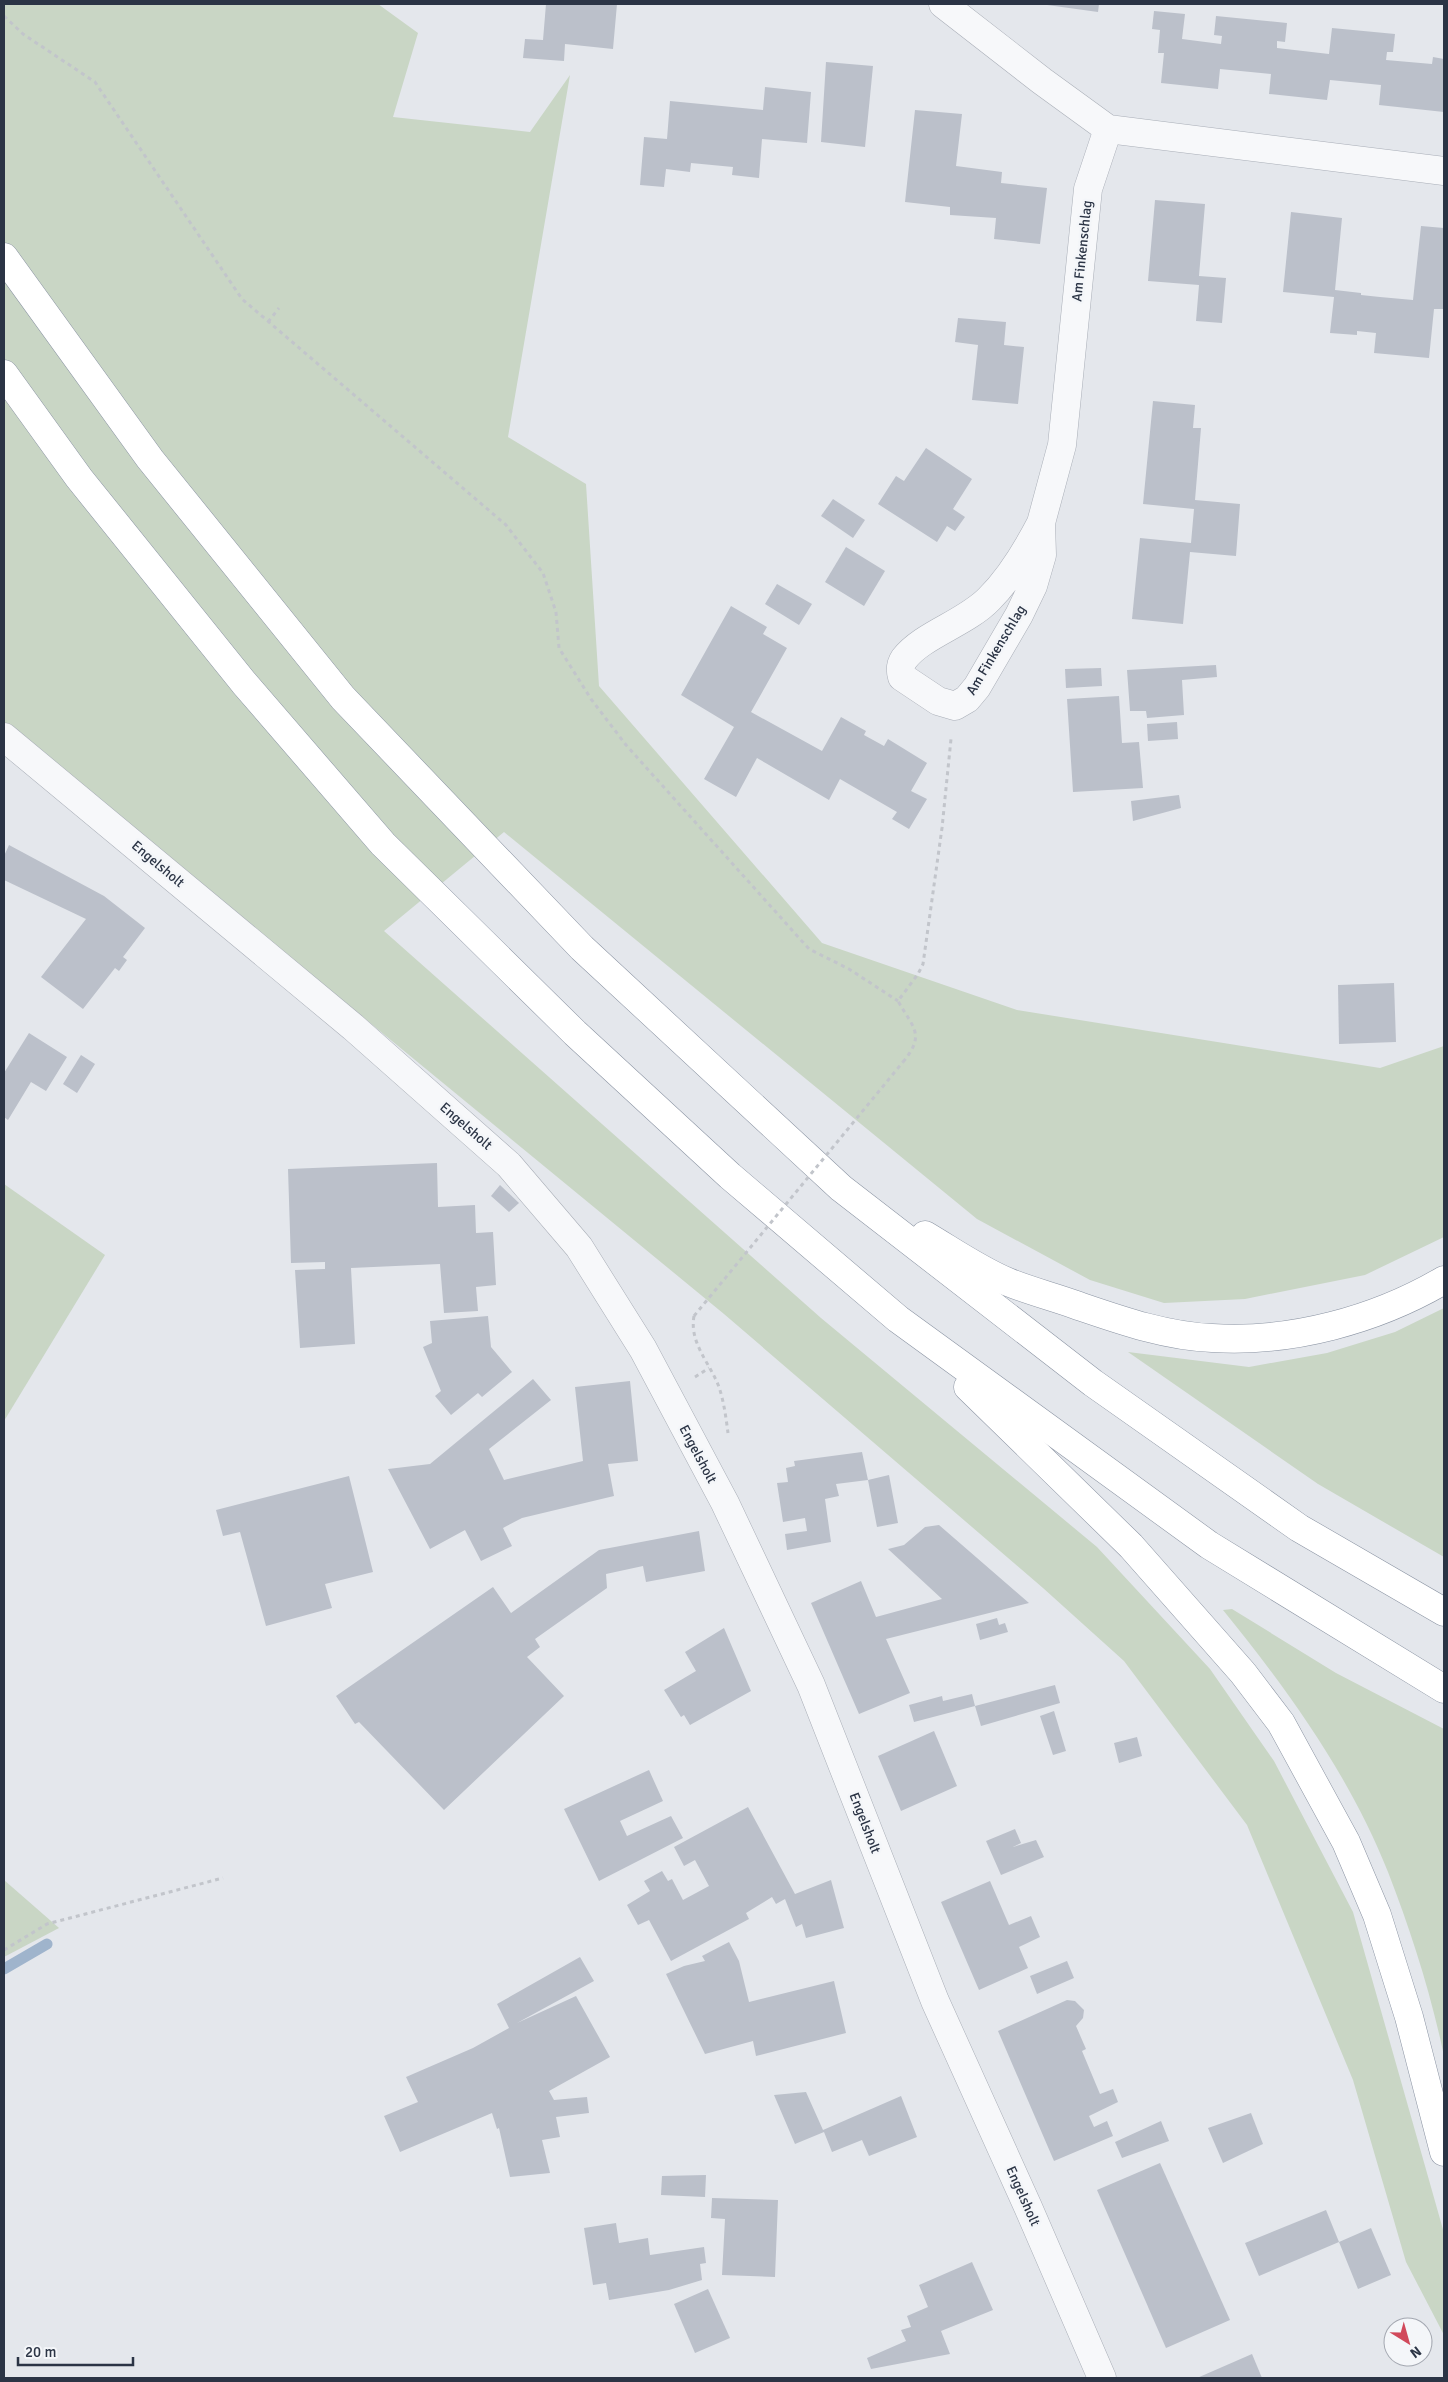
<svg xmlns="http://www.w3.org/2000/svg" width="1448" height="2382" font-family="Signika,sans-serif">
  <rect width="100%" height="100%" fill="#e4e7ec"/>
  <g fill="#c9d6c5">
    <path d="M4 4H378L418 33 393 117 530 132 570 75 508 437 586 484 599 686 822 943 1017 1010 1380 1068 1444 1046V1237L1365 1275 1245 1299 1164 1303 1090 1280 977 1219 504 832 384 931 821 1318 1097 1547 1210 1669 1274 1761 1353 1912 1444 2233V2335L1406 2262 1353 2080 1247 1825 1124 1661 1043 1588 724 1314 4 722Z"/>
    <path d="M4 1184 105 1255 4 1421Z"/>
    <path d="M1444 1308V1557L1318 1484 1128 1352 1249 1367 1327 1353 1395 1332Z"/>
    <path d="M1232 1609 1336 1673 1444 1729V2056C1431 1994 1411 1931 1388 1872 1350 1776 1288 1690 1223 1610Z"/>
    <path d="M4 1880 59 1928 4 1957Z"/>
  </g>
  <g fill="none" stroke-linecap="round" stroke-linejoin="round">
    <path stroke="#9fb4cc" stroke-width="11" d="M4 1969 47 1944"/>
  </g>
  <g fill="#bbc0ca">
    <path d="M546 4H617L613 49 565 44 564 61 523 58 525 39 543 40Z"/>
    <path d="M1040 4H1099L1098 12Z"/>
    <path d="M1154 11 1185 14 1182 39 1221 44 1222 36 1214 35 1216 16 1287 23 1285 42 1277 41V48L1329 54 1332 28 1395 34 1393 52H1387L1386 60 1432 64 1433 57 1444 59V112L1379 105 1381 85 1330 80 1327 100 1269 94 1271 74 1220 69 1218 89 1161 83 1164 53H1158L1160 30 1152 29Z"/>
    <path d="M826 62 873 66 865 147 821 142Z"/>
    <path d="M765 87 811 92 807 143 762 139 759 178 732 175 733 167 691 163 690 172 666 169 664 187 640 185 644 137 667 139 670 101 763 110Z"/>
    <path d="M915 110 962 114 956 166 1002 172 1001 183 1047 188 1040 244 994 239 996 218 950 215V207L905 202Z"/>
    <path d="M1155 200 1205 204 1199 276 1226 278 1222 323 1196 321 1199 285 1148 281Z"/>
    <path d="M1291 212 1342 218 1335 290 1361 293V295L1380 297 1413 300 1421 226 1444 228V309H1434L1429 358 1374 353 1376 333 1357 331V335L1330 333 1334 297 1283 292Z"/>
    <path d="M958 318 1006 322 1004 345 1024 347 1018 404 972 400 978 345 955 342Z"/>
    <path d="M1153 401 1195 405 1193 428H1201L1195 500 1240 504 1236 556 1190 552 1183 624 1132 619 1140 538 1191 543 1194 509 1143 504Z"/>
    <path d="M926 448 972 479 953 509 965 517 955 531 947 526 937 542 878 504 896 476 904 481Z"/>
    <path d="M833 499 865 520 853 538 821 516Z"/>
    <path d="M846 547 885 571 864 606 825 582Z"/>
    <path d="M777 584 812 604 799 625 765 604Z"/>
    <path d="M731 606 767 627 763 634 787 648 751 712 822 751 841 717 866 731 864 735 884 746 888 739 927 763 911 791 927 799 909 829 892 819 897 812 840 779 829 800 757 758 736 797 704 779 734 727 681 695Z"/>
    <path d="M1216 665 1217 677 1182 680 1184 715 1147 718 1146 711H1130L1127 670Z"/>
    <path d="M1101 668 1102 686 1066 688 1065 669Z"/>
    <path d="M1119 696 1122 743 1139 742 1143 788 1073 792 1067 699Z"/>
    <path d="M1177 722 1178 739 1148 741 1147 724Z"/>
    <path d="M1179 795 1181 808 1133 821 1131 801Z"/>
    <path d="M9 845 104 896 145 928 123 957 127 960 119 971 115 968 83 1009 41 977 86 919 4 880V856Z"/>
    <path d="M1394 983 1396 1042 1339 1044 1338 985Z"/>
    <path d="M29 1033 67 1057 46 1091 31 1082 8 1120 4 1117V1073Z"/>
    <path d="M81 1055 95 1064 77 1093 63 1084Z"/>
    <path d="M437 1163 438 1207 475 1205 476 1233 493 1232 496 1285 476 1287 478 1311 444 1313 440 1264 351 1268 355 1344 300 1348 295 1270 325 1269V1262L291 1263 288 1169Z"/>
    <path d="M500 1185 519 1203 509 1212 491 1196Z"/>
    <path d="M488 1316 491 1347 512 1372 482 1397 478 1393 451 1415 435 1396 441 1391 423 1347 432 1343 430 1321Z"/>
    <path d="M533 1379 551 1400 489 1449 504 1480 583 1461 575 1387 630 1381 638 1461 608 1464 614 1496 522 1518 503 1528 512 1546 481 1561 465 1530 430 1549 388 1469 430 1464Z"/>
    <path d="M862 1452 868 1480 889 1475 898 1523 877 1527 868 1480 836 1484 839 1496 825 1499 831 1542 787 1550 785 1534 807 1531 805 1518 783 1522 777 1483 788 1482 786 1468 795 1466 794 1461Z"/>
    <path d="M349 1476 373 1572 325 1584 332 1608 266 1626 240 1532 223 1536 216 1510Z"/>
    <path d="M939 1525 1029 1603 886 1639 910 1693 859 1714 811 1603 861 1581 876 1617 942 1599 888 1549 904 1545 925 1527Z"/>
    <path d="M699 1531 705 1571 646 1582 643 1566 606 1574 607 1588 535 1639 540 1647 527 1657 564 1696 444 1810 359 1722 355 1724 336 1696 493 1587 511 1613 599 1550Z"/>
    <path d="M997 1618 999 1625 1005 1623 1008 1632 980 1640 976 1624Z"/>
    <path d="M724 1628 751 1691 690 1725 684 1715 681 1717 664 1690 696 1671 685 1652Z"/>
    <path d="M1055 1685 1060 1703 981 1726 975 1706Z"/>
    <path d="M972 1694 975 1706 914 1722 909 1705 942 1696 943 1701Z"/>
    <path d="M1054 1711 1066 1751 1053 1755 1040 1716Z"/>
    <path d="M934 1731 957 1786 901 1811 878 1756Z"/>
    <path d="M1137 1737 1142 1756 1119 1763 1114 1743Z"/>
    <path d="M649 1770 663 1801 620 1821 627 1836 671 1816 683 1838 599 1881 564 1809Z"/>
    <path d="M748 1807 795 1894 831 1880 844 1928 806 1938 802 1924 796 1927 785 1899 776 1904 772 1897 746 1913 749 1919 671 1961 649 1920 638 1925 627 1905 650 1891 644 1881 662 1871 668 1881 672 1879 683 1900 709 1886 695 1860 684 1866 674 1847Z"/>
    <path d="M1015 1829 1021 1843 1013 1847 1036 1840 1044 1857 1001 1875 986 1841Z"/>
    <path d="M990 1881 1009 1925 1031 1916 1040 1937 1019 1947 1028 1968 979 1990 941 1902Z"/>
    <path d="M729 1942 739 1961 749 2002 834 1981 846 2033 756 2056 753 2041 705 2054 666 1974 684 1966 705 1961 702 1956Z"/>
    <path d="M580 1957 594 1981 517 2023 576 1996 610 2057 549 2091 554 2100 587 2097 589 2113 556 2117 560 2137 542 2140 550 2173 510 2177 499 2128 497 2129 492 2113 400 2152 384 2116 418 2102 406 2077 473 2048 509 2028 497 2004Z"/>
    <path d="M1067 1961 1074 1978 1037 1994 1030 1976Z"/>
    <path d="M1067 2000 1075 2001 1084 2010 1083 2018 1076 2026 1086 2049 1082 2051 1100 2094 1113 2089 1118 2102 1089 2116 1094 2127 1107 2121 1113 2136 1054 2161 998 2031Z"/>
    <path d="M806 2092 823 2130 901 2096 917 2137 869 2156 862 2140 832 2152 824 2132 795 2144 774 2095Z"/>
    <path d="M1251 2113 1263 2144 1223 2163 1208 2128Z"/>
    <path d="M1161 2121 1169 2141 1122 2158 1115 2142Z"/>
    <path d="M1160 2163 1230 2320 1166 2348 1097 2190Z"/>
    <path d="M706 2175 705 2197 661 2195 662 2176Z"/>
    <path d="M712 2198 778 2200 775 2277 722 2275 725 2219 711 2218Z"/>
    <path d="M1326 2210 1339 2242 1371 2228 1391 2275 1358 2289 1339 2242 1259 2276 1245 2243Z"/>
    <path d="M616 2223 619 2243 648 2238 650 2255 704 2247 706 2263 700 2264 702 2280 669 2290 609 2300 606 2283 593 2285 584 2228Z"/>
    <path d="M972 2262 993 2310 941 2331 950 2354 871 2369 867 2358 906 2341 901 2330 911 2327 907 2316 928 2307 919 2285Z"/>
    <path d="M708 2289 730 2338 695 2353 674 2304Z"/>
    <path d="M1252 2354 1262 2378H1197Z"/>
  </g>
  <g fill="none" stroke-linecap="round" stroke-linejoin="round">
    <g stroke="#a9aeb7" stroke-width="29">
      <g id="street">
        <path d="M943 4 1042 81 1108 129 1444 171"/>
        <path d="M1041 523C1027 550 1011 577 989 599 966 623 922 635 904 659 900 665 900 670 902 677L938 701 955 706 967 699 977 687 1019 615 1033 586 1042 555 1041 523 1062 445 1088 189 1108 129"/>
        <path d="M4 737 353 1027 509 1165 579 1247 643 1349 725 1503 811 1685 935 2001 1028 2207 1102 2378"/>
      </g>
    </g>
    <g stroke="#8b94a3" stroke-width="29">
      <g id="highway">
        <path d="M4 257 150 459 343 698 582 948 841 1188 1093 1383 1299 1528 1444 1612"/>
        <path d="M4 374 79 478 244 683 383 844 575 1033 730 1176 898 1319 1209 1545 1444 1689"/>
        <path d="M925 1235C952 1251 979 1270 1008 1282 1030 1291 1054 1297 1076 1305 1120 1320 1165 1336 1212 1338 1291 1343 1376 1320 1444 1280"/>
        <path d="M968 1387 1131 1546 1243 1673 1281 1723 1346 1842 1377 1915 1409 2017 1444 2152"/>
      </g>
    </g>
    <g stroke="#c2c5cb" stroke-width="3" stroke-dasharray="4 4" stroke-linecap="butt">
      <path d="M4 16 23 34 95 82 242 299 506 525 543 573 556 612 559 648 591 699 626 745 809 949 849 969 898 1001"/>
      <path d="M268 322 279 308"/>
      <path d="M903 1062C926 1034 913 1028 898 1001L918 974 923 964 942 828 951 739"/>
      <path d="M694 1316C689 1343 710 1363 719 1387 724 1402 726 1418 728 1433"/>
      <path d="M695 1377 709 1368"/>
      <path d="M4 1950 47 1924 223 1878"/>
    </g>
    <use href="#street" stroke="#f7f8fa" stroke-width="28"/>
    <use href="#highway" stroke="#fff" stroke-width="28"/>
    <path stroke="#c2c5cb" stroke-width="3" stroke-dasharray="4 4" stroke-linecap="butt" d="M694 1316 903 1062"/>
  </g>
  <g text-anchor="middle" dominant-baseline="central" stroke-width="5" stroke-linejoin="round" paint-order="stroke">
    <g font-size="14" fill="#2b3445" stroke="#f4f6f9">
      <text transform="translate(1082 251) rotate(-84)">Am Finkenschlag</text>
      <text transform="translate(996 650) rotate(-59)">Am Finkenschlag</text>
      <text transform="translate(158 864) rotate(40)">Engelsholt</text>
      <text transform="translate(466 1126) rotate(41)">Engelsholt</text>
      <text transform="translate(698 1454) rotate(62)">Engelsholt</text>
      <text transform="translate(865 1823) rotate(69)">Engelsholt</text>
      <text transform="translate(1023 2196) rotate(66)">Engelsholt</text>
    </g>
  </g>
  <rect width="1448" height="2382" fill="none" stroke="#2b3445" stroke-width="10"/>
  <g transform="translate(1408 2342) rotate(143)"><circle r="24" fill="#f4f6f9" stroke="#a4a8b1"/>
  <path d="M0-4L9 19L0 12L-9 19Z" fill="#d1495b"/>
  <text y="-8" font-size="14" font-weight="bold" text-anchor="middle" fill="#2b3445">N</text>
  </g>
  <path d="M18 2357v8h115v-8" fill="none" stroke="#2b3445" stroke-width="2.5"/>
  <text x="25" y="2357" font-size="15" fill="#2b3445" stroke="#f4f6f9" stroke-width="4" paint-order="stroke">20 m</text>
</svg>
